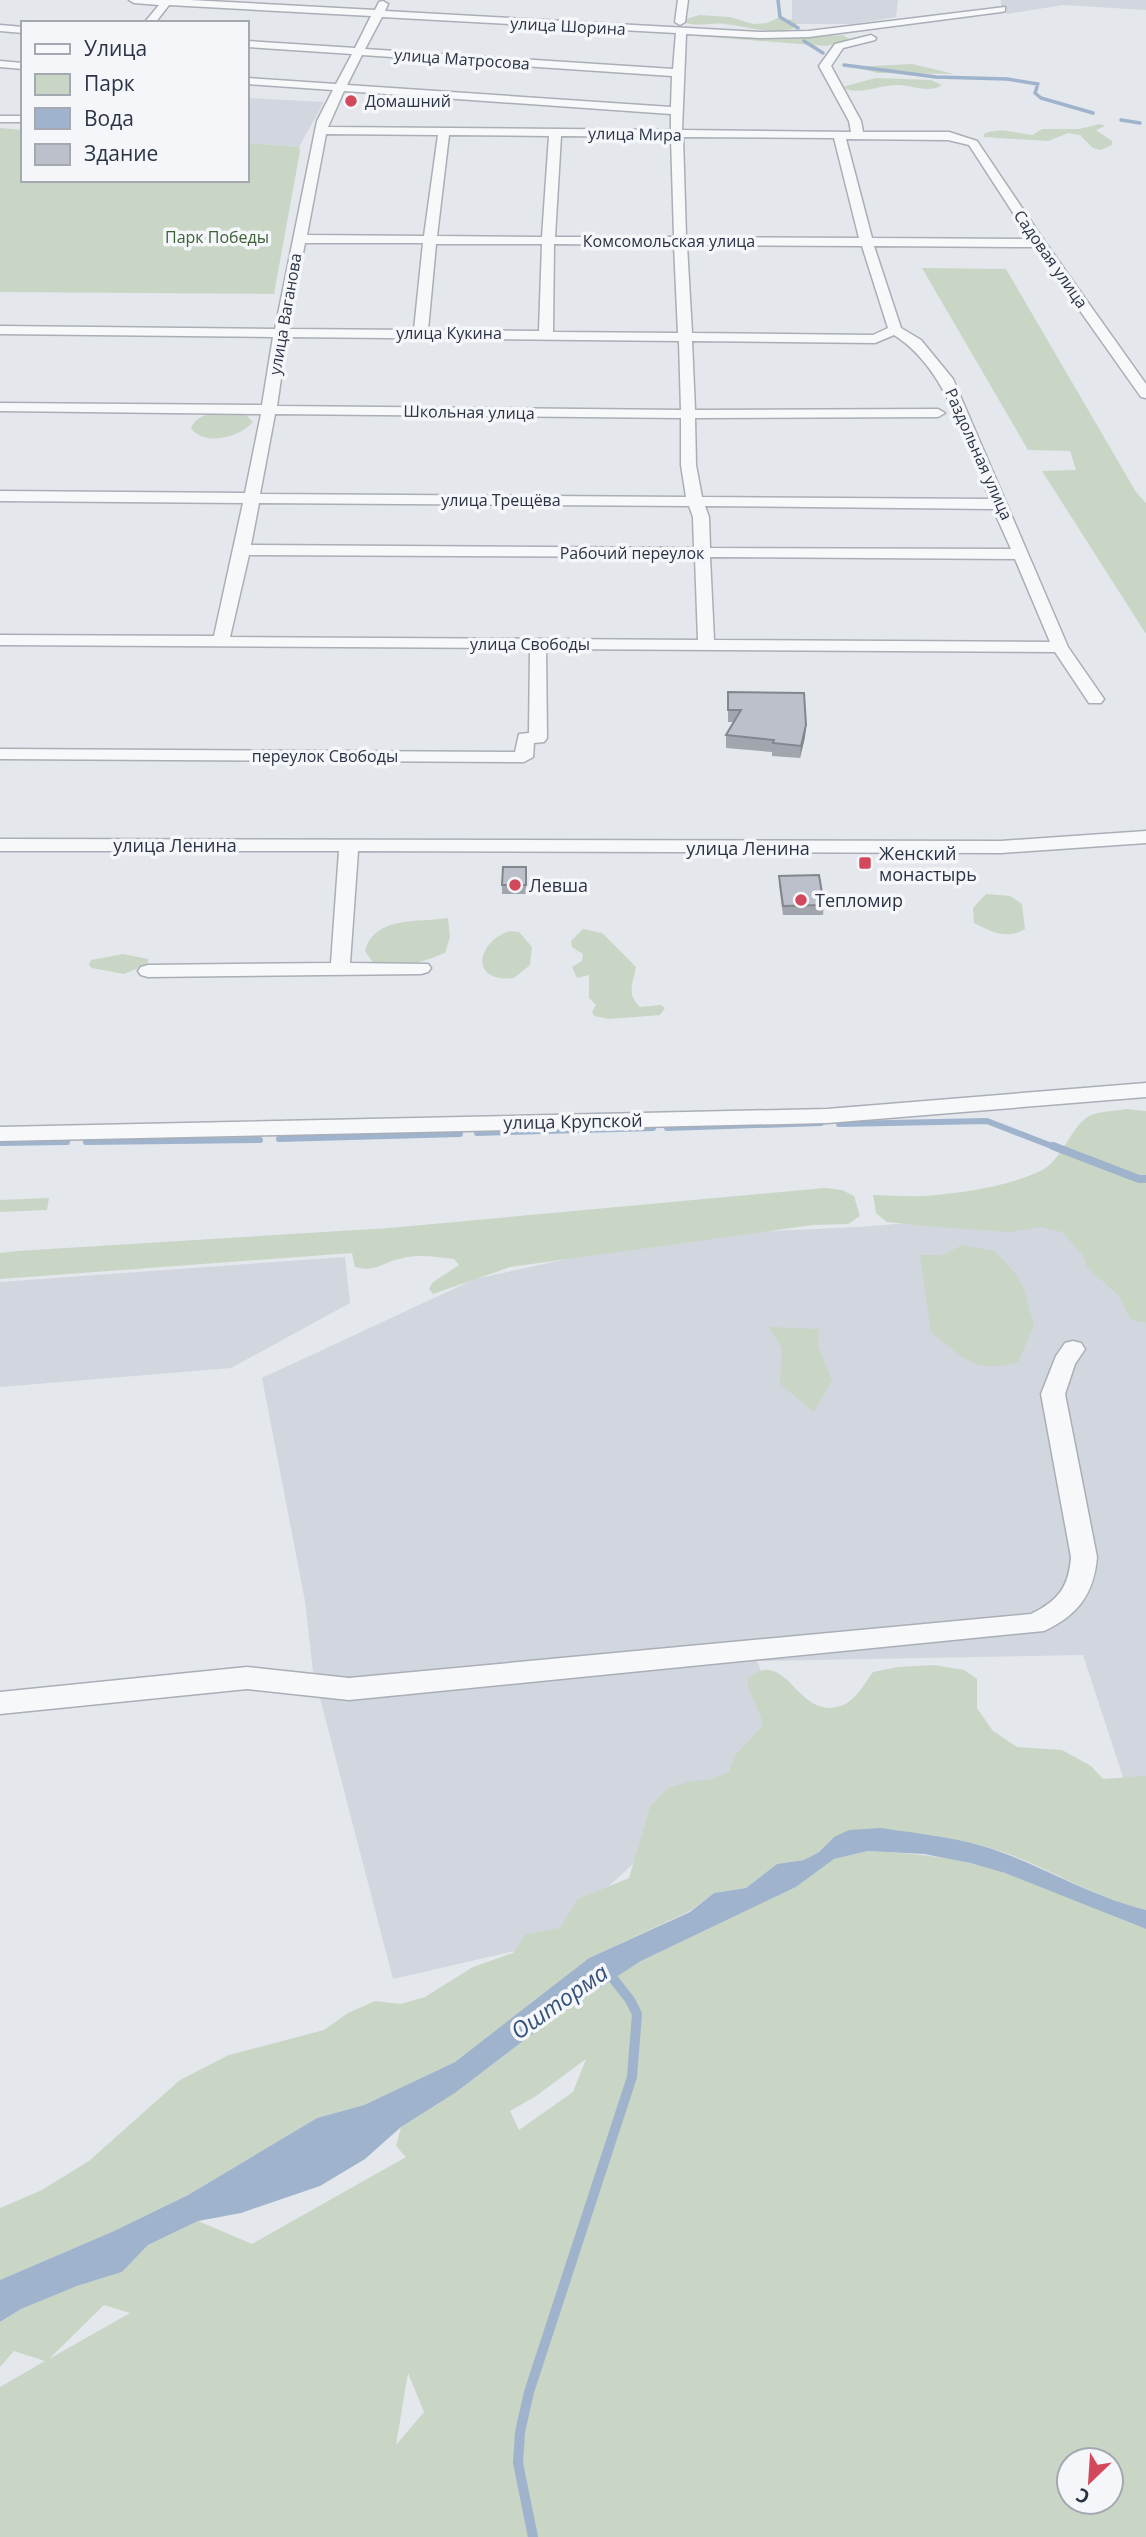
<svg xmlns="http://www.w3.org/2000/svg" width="1146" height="2537" font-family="'Open Sans',sans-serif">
  <rect width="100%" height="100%" fill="#e4e7ec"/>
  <g fill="#d2d6de">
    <path d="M792 0H898L896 17 853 24H792Z"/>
    <path d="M1001 0H1146V10L1063 5 1007 14 1001 10Z"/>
    <path d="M247 98 324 102 299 147 247 143Z"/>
    <path d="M1146 1204V1777L1124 1780 1083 1655 757 1661 794 1748 645 1853 545 1944 393 1979 313 1671 305 1601 262 1378 475 1279 595 1253 712 1234 859 1227Z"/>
    <path d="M345 1257 350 1303 231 1368 0 1387V1282Z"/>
  </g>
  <g fill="#c9d6c5" fill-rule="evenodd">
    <path d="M699 15 730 17 753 24 767 23 778 18 794 20 797 24 792 29C768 34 749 27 725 24 712 22 700 27 686 23L684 20Z"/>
    <path d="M701 35 797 38 843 35 851 40 826 46 696 36Z"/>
    <path d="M912 64 954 74 878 73 853 67Z"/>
    <path d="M876 78 931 80 942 85C928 94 913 85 898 85 880 84 859 97 842 87Z"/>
    <path d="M1100 124 1105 126 1096 130 1112 141V145L1101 150 1093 148 1080 135 1068 133 1048 141 984 137V134C1002 126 1016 134 1033 135L1042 129H1079Z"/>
    <path d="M0 128 23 130V180H247V143L299 147 300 151 274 294 0 292Z"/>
    <path d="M922 268 1006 269 1136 492 1146 503V634L1042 471 1076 470 1070 451 1028 450Z"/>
    <path d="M222 411 244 413 253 422C240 437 204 447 191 428 197 415 209 414 222 411Z"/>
    <path d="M986 894 1010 896 1022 904 1025 929C1006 940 992 932 974 923L973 908Z"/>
    <path d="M448 918 450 937 445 953C422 962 398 971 374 964L365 951C375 915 419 923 448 918Z"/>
    <path d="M583 929 602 933 636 967C633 984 626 994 640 1007L661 1005 665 1008 660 1015 609 1019 594 1016 592 1012 596 1005 589 998V975L577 978 572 967 582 961 583 954 572 947 571 941Z"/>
    <path d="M510 931 519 932 532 947 530 965 514 978C468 983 477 941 510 931Z"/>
    <path d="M123 954 148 959V964L124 974 92 968 89 965 91 960Z"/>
    <path d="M1126 1109 1146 1111V1323L1131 1320 1118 1295 1087 1267 1083 1255 1062 1232 1040 1227 1010 1232 925 1226 887 1222 876 1213 873 1195C889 1195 906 1197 922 1196 957 1194 1013 1186 1044 1169 1065 1156 1073 1120 1094 1114 1104 1111 1116 1111 1126 1109Z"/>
    <path d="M825 1188 842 1190 854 1196 860 1216 848 1224 813 1225 510 1267 433 1294 429 1289 433 1282 459 1265 454 1259C437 1257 419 1254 403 1258 383 1261 378 1273 355 1267L352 1253 0 1279V1253L17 1251 389 1228Z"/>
    <path d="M49 1198 47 1210 0 1212V1200Z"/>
    <path d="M962 1245 995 1251 1014 1272 1024 1289 1034 1326 1018 1362C974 1374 965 1359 931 1332L920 1255H943Z"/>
    <path d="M769 1327 819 1329 818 1347 832 1380 814 1412 780 1384 782 1348Z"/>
    <path d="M934 1665 964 1670 977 1679V1708L993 1731 1017 1747 1062 1750 1091 1766 1103 1779 1146 1776V1910C1096 1898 1051 1869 1003 1852 944 1832 894 1836 834 1837L819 1852 804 1860 777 1864 746 1888 714 1893 690 1911 589 1958 455 2062 364 2105 317 2118 188 2195 114 2231 0 2280V2208L40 2191 89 2161 180 2080 229 2055 324 2030 348 2013 375 2001 400 2004 425 1997 473 1967 513 1953 526 1934 560 1928 578 1899 629 1878 650 1807 668 1788 692 1781 709 1780 729 1772 735 1755 763 1726C761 1708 748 1697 748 1679 786 1643 798 1724 843 1705 856 1700 865 1683 873 1672L898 1667Z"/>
    <path d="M868 1851C903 1853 936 1855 969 1863 1030 1877 1088 1907 1146 1929V2537H0V2387L45 2361 14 2351 0 2367V2322L23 2308 77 2286 122 2272 148 2245 198 2221 252 2244 406 2157 396 2146 401 2127 455 2093 556 2016 641 1961 796 1887 834 1859ZM586 2059 573 2092 519 2130 510 2111 536 2096ZM104 2305 130 2313 49 2359ZM408 2373 424 2412 396 2445ZM1069 2460H1111V2502H1069Z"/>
  </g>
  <path fill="#9fb4cc" d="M880 1828C921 1834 966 1838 1006 1854 1053 1872 1097 1898 1146 1910V1929L1005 1873 970 1863 924 1854 868 1851 834 1859 796 1887 641 1961 556 2016 455 2093 401 2127 365 2159 320 2186 241 2213 198 2221 148 2245 122 2272 77 2286 21 2309 0 2322V2280L114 2231 188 2195 317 2118 364 2105 455 2062 589 1958 690 1912 714 1893 746 1888 777 1864 804 1860 819 1852 834 1837 849 1830Z"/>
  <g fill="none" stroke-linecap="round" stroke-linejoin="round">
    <g stroke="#9fb4cc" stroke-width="3.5">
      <path d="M778 0 780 17 798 28"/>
      <path d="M804 41 823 53"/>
      <path d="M844 65 936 77 1007 79 1038 84"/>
      <path d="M1037 87 1035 93 1041 98 1093 113"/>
      <path d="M1121 120 1140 123"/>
    </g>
    <g stroke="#9fb4cc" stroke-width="6">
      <path d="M839 1124 987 1121 1057 1148"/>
      <path d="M667 1128 821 1123"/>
      <path d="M477 1133 653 1128"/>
      <path d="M279 1139 460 1134"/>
      <path d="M86 1142 260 1140"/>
      <path d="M0 1143 67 1142"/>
    </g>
    <path stroke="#9fb4cc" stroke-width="8" d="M1053 1146 1139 1179H1146"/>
    <path stroke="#9fb4cc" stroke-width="10" d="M533 2537 518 2463 520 2432 529 2392 632 2077 637 2014 630 2000 608 1972"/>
    <g stroke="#a9aeb7" stroke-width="3">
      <g id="minor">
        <path d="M129 0H190L375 10 379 2 383 1 388 4 385 11 760 32 809 31 1005 7V11L1001 12 809 37 760 38 686 34 682 130 851 132 849 121 819 66 835 44 871 35 876 38 875 40 843 48 831 66 861 121 863 132H949L977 141 1045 242 1146 384V398L1141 397 1035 247 874 246 901 328 921 340 953 379 1068 647 1104 699 1101 703H1089L1055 652 546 649 547 738 544 742 534 743 533 757 524 762 0 759V749L515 752 519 734 529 733 530 648 0 645V635L214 636 243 503 0 501V491L245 493 261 414 0 411V403L262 405 273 337 0 334V326L275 329 317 121 333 90 247 84V78L336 84 352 54 247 47V41L355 48 371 16 169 5 155 23H144L159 5 134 3ZM382 17 676 33 673 69 365 49ZM362 55 672 76 671 107 347 85ZM344 91 671 114V130L328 127ZM326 134 438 135 424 236 307 235ZM449 135 549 136 542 237 437 236ZM561 136 671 137 674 237H555ZM683 137 834 138 859 238 686 237ZM846 139 948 140 969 145 1030 239 872 238ZM305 243H423L414 330 288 329ZM436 244H542L539 331 428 330ZM554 244 674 245 678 333 553 332ZM687 245 862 246 888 328 873 335 692 333ZM894 335C947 368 966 444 990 499L702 497 696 465 695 418 938 417 945 413 938 409 695 410 692 341 875 343ZM287 337 679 341 681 410 277 406ZM275 414 681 418V465L686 497 260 494ZM259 503 689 506 693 517 694 548 251 545ZM705 506 993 509 1011 549 710 548 709 517ZM249 555 695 557 698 640 230 637ZM710 557 1015 559 1050 642 714 640Z"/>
        <path d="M678 0H688L685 22 680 25 675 22Z"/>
        <path d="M0 25 23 27V33L0 31Z"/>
        <path d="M0 61 23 63V69L0 67Z"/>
        <rect x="0" y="116" width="23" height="6"/>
        <path d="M1146 831V843L1001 853 358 851 350 963 428 964 431 968 428 972 421 974 148 977 141 975 138 971 141 967 148 965 331 963 339 851H0V839L1001 841Z"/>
        <path d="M1146 1083V1097L827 1123 0 1141V1127L827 1109Z"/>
        <path d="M1073 1341 1081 1343 1085 1349 1075 1364 1065 1394 1097 1557C1094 1594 1078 1615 1044 1631L349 1700 247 1689 0 1714V1692L247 1667 349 1678 1031 1614C1058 1601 1069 1587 1071 1557L1041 1394 1056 1356 1065 1343Z"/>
      </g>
    </g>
    <use href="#minor" fill="#f7f8fa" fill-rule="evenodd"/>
  </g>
  <g fill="#a1a5ae">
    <path d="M728 692 806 725 805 737 800 758 772 756V752L726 748V735L734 722H728Z"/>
    <path d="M526 867V894H502V885Z"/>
    <path d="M779 876 824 905 823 915H783L779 885Z"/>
  </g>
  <path fill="#83868d" d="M806 725 805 737 800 758 801 746Z"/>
  <g fill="#bbc0ca" stroke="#83868d" stroke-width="2">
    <path d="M728 692 804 693 806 725 801 746 773 743 774 740 726 735 741 710H728Z"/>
    <path d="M503 867H526V885H502Z"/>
    <path d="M819 875 824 905 783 906 779 876Z"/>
  </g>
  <g fill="#d1495b" stroke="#f4f6f9" stroke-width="2.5">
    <circle cx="351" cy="101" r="7"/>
    <rect x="858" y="856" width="14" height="14" rx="3.5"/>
    <circle cx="515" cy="885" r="7"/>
    <circle cx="801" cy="900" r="7"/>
  </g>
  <g text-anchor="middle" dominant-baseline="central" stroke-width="7" stroke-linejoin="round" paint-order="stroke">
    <g font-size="16" fill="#2b3445" stroke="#f4f6f9">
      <text transform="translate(568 26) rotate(3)">улица Шорина</text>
      <text transform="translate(462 59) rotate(4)">улица Матросова</text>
      <text transform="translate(635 134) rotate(1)">улица Мира</text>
      <text x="669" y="241">Комсомольская улица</text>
      <text transform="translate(1051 259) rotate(55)">Садовая улица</text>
      <text transform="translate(285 314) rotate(-80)">улица Ваганова</text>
      <text x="449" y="333">улица Кукина</text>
      <text transform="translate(469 412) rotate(1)">Школьная улица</text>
      <text transform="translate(979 454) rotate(66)">Раздольная улица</text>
      <text x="501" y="500">улица Трещёва</text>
      <text x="632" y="553">Рабочий переулок</text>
      <text x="530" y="644">улица Свободы</text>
      <text x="325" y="756">переулок Свободы</text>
    </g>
    <g font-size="16" fill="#2b3445" stroke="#f4f6f9" text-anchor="start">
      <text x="365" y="101">Домашний</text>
    </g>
    <g font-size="16" fill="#3f6138" stroke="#f4f6f9">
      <text x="217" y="237">Парк Победы</text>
    </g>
    <g font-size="18" fill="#2b3445" stroke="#f4f6f9">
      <text x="175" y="845">улица Ленина</text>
      <text x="748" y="848">улица Ленина</text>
      <text transform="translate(573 1121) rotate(-1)">улица Крупской</text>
    </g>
    <g font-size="18" fill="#2b3445" stroke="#f4f6f9" text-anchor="start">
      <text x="879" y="853">Женский<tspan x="879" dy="21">монастырь</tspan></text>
      <text x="529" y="885">Левша</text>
      <text x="815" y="900">Тепломир</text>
    </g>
    <g font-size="23" font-style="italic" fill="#34527a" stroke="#f4f6f9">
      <text transform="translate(559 2001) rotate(-35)">Ошторма</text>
    </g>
  </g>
  <rect x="21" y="21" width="228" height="161" fill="#f4f6f9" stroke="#a4a8b1" stroke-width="2"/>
  <rect x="35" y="44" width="35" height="10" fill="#f7f8fa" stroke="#a4a8b1" stroke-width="2"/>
  <text x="84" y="56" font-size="21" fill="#2b3445">Улица</text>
  <rect x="35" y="74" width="35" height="21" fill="#c9d6c5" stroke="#a4a8b1" stroke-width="2"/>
  <text x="84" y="91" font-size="21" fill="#2b3445">Парк</text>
  <rect x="35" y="108" width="35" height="21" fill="#9fb4cc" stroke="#a4a8b1" stroke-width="2"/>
  <text x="84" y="126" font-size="21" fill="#2b3445">Вода</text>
  <rect x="35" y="144" width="35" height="21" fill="#bbc0ca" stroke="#a4a8b1" stroke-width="2"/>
  <text x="84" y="161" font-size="21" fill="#2b3445">Здание</text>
  <g transform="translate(1090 2481) rotate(205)"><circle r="33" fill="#f4f6f9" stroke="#a4a8b1" stroke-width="2"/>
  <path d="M0-5L12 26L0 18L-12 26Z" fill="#d1495b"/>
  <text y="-10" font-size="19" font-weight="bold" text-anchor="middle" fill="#2b3445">С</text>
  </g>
</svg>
